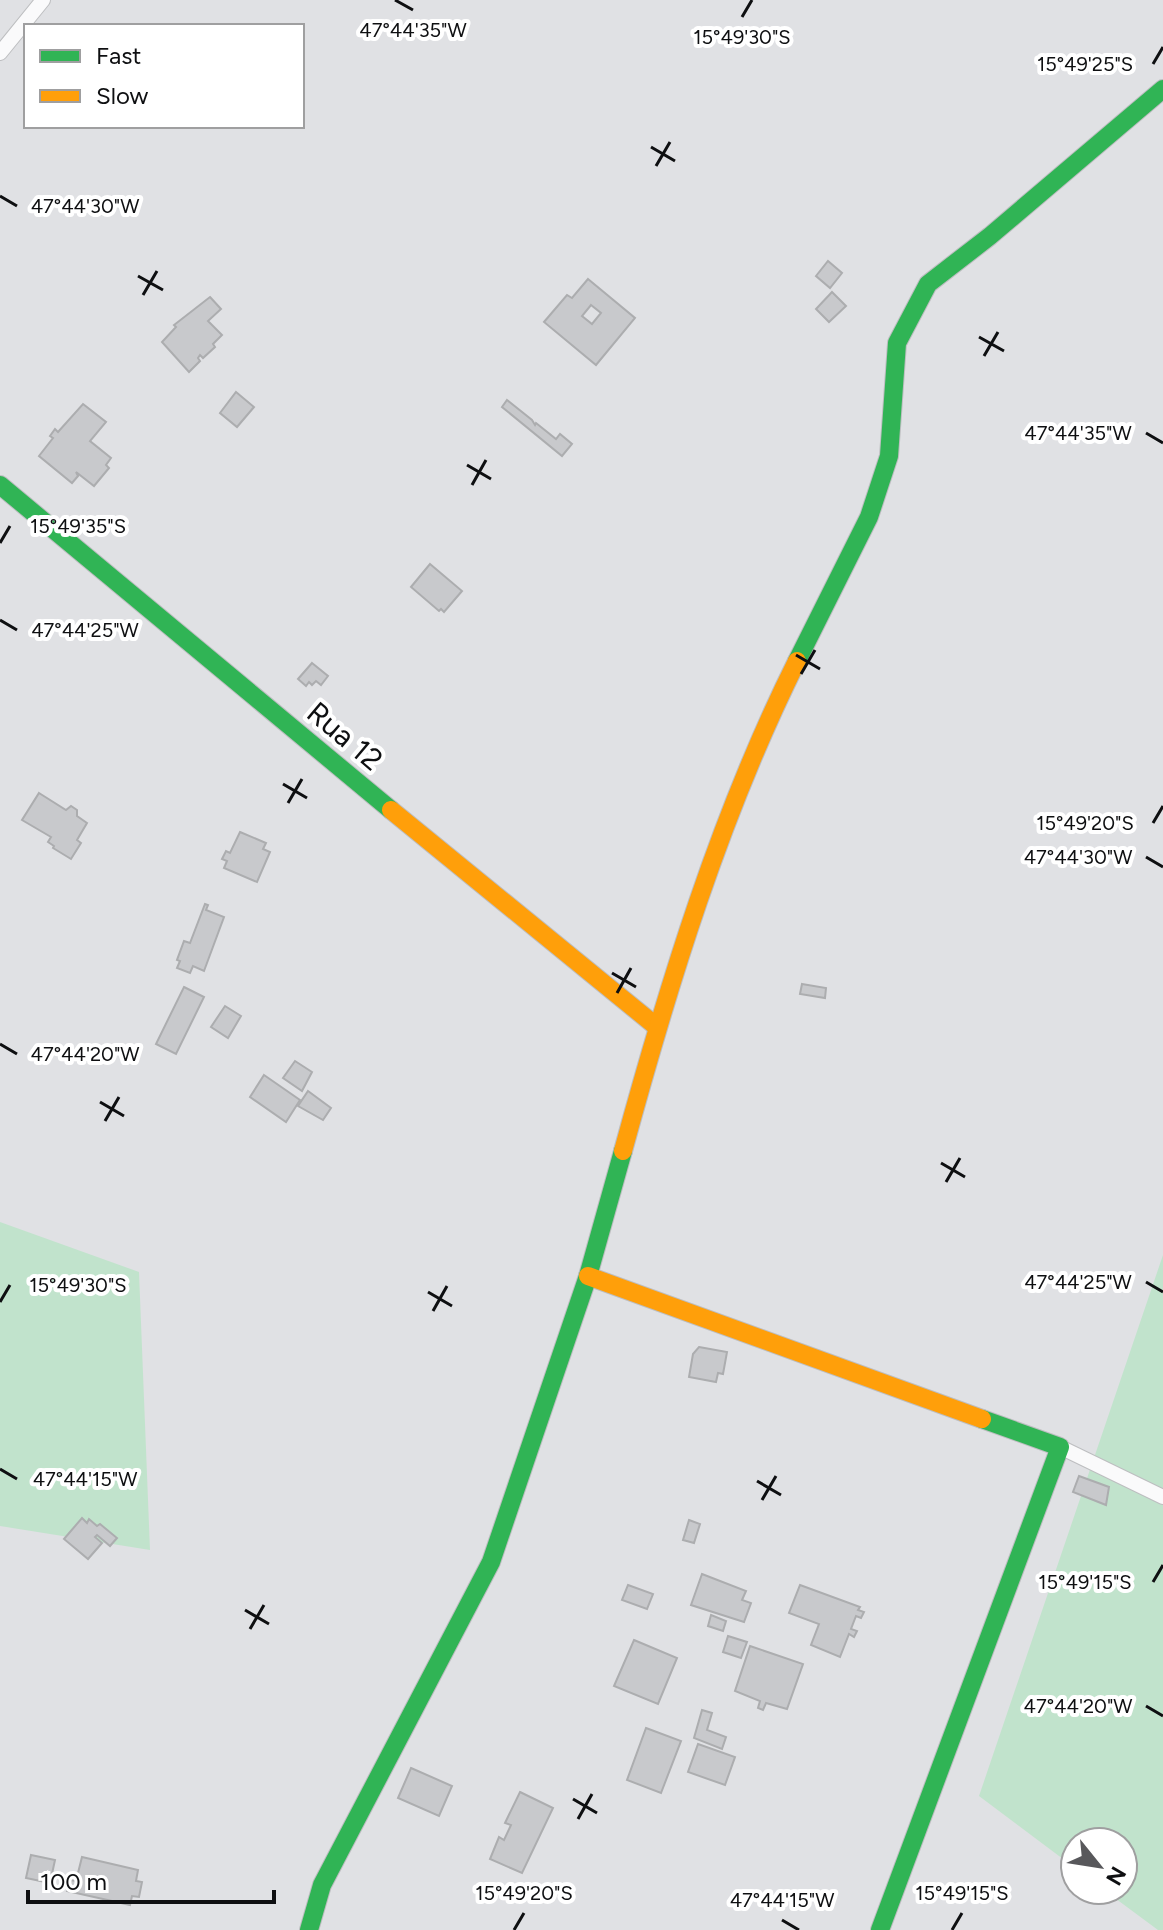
<svg xmlns="http://www.w3.org/2000/svg" width="1163" height="1930" font-family="Figtree,sans-serif">
  <rect width="100%" height="100%" fill="#e0e1e4"/>
  <g fill="#c1e3cc">
    <path d="M0 1222 139 1272 150 1550 0 1526Z"/>
    <path d="M1163 1255V1930H1158L1104 1890H1123V1842H1075V1868L979 1796Z"/>
  </g>
  <g fill="#c8c9cc" stroke="#acadaf" stroke-width="2" fill-rule="evenodd">
    <path d="M828 261 842 273 830 288 816 276Z"/>
    <path d="M588 279 635 318 596 365 544 322 567 295 572 298ZM591 305 601 313 592 324 582 316Z"/>
    <path d="M832 292 846 306 829 322 816 309Z"/>
    <path d="M210 297 221 309 208 321 222 335 213 344 215 347 203 358 200 355 198 358 200 361 189 372 162 342 176 327 174 325Z"/>
    <path d="M236 392 254 407 237 427 220 413Z"/>
    <path d="M507 400 532 420 535 425 536 423 556 439 560 434 572 444 562 456 502 407Z"/>
    <path d="M83 404 106 422 90 441 111 458 106 465 109 468 94 486 76 472 78 476 72 483 39 456 53 438 50 436 55 429 58 432Z"/>
    <path d="M430 564 462 591 444 612 441 609 439 611 411 587Z"/>
    <path d="M312 663 328 676 321 685 316 681 312 685 309 682 306 686 298 679Z"/>
    <path d="M39 793 66 810 71 806 77 810V816L87 823 77 840 81 843 71 859 53 848 54 846 48 842 51 837 22 820Z"/>
    <path d="M240 832 266 843 263 849 270 852 257 882 224 868 227 861 222 859 226 851 230 853Z"/>
    <path d="M205 904 208 905 206 910 224 917 204 971 193 966 190 973 177 968 180 961 177 960 184 941 190 943Z"/>
    <path d="M802 984 826 988 825 998 800 994Z"/>
    <path d="M184 987 204 997 176 1054 156 1044Z"/>
    <path d="M225 1006 241 1016 228 1038 211 1027Z"/>
    <path d="M295 1061 312 1072 302 1091 283 1078Z"/>
    <path d="M264 1075 300 1100 286 1122 250 1097Z"/>
    <path d="M308 1091 331 1108 323 1120 298 1106Z"/>
    <path d="M699 1347 727 1352 723 1374 718 1373 716 1382 689 1377 693 1354Z"/>
    <path d="M1079 1476 1109 1487 1106 1505 1073 1492Z"/>
    <path d="M82 1518 87 1523 89 1519 97 1526 100 1524 117 1538 110 1546 97 1535 95 1537 102 1543 88 1559 64 1539Z"/>
    <path d="M689 1520 700 1524 694 1543 683 1540Z"/>
    <path d="M702 1574 746 1591 742 1600 751 1603 744 1622 691 1605Z"/>
    <path d="M628 1585 653 1594 647 1609 622 1600Z"/>
    <path d="M800 1585 860 1607 858 1610 864 1612 861 1618 856 1616 851 1629 857 1631 854 1637 849 1634 840 1657 811 1645 819 1624 789 1613Z"/>
    <path d="M711 1615 726 1621 723 1631 708 1626Z"/>
    <path d="M728 1636 747 1642 741 1658 723 1652Z"/>
    <path d="M634 1640 677 1658 658 1704 614 1686Z"/>
    <path d="M750 1646 803 1664 787 1709 766 1703 763 1710 758 1708 760 1701 735 1691Z"/>
    <path d="M702 1710 712 1713 707 1730 726 1737 722 1749 694 1738Z"/>
    <path d="M646 1728 681 1741 661 1793 627 1780Z"/>
    <path d="M698 1744 735 1757 725 1785 688 1772Z"/>
    <path d="M411 1768 452 1786 439 1816 398 1798Z"/>
    <path d="M520 1792 553 1808 522 1873 490 1859 499 1837 504 1840 511 1825 505 1823Z"/>
    <path d="M31 1855 55 1860 50 1883 26 1878Z"/>
    <path d="M82 1857 138 1870 136 1881 142 1882 139 1897 132 1896 130 1905 67 1891 69 1880 76 1881Z"/>
  </g>
  <g fill="none" stroke-linecap="round" stroke-linejoin="round">
    <g stroke="#bdbec0" stroke-width="16">
      <g id="street">
        <path d="M0 53 43 0"/>
        <path d="M1060 1447 1163 1497"/>
      </g>
    </g>
    <g stroke="#bdbec0" stroke-width="20">
      <g id="fast">
        <path d="M0 485 391 810"/>
        <path d="M797 661 869 517 889 456 897 343 928 284 990 236 1163 89"/>
        <path d="M309 1930 322 1885 491 1562 588 1276 623 1151"/>
        <path d="M880 1930 1060 1447 982 1419"/>
      </g>
    </g>
    <g stroke="#bdbec0" stroke-width="20">
      <g id="slow">
        <path d="M391 810 657 1027"/>
        <path d="M623 1151C668 986 720 815 797 661"/>
        <path d="M588 1276 982 1419"/>
      </g>
    </g>
    <use href="#street" stroke="#fafafb" stroke-width="14"/>
    <use href="#fast" stroke="#30b455" stroke-width="18"/>
    <use href="#slow" stroke="#ff9f0a" stroke-width="18"/>
  </g>
  <path fill="none" stroke="#0e0f11" stroke-width="3" d="M395 0 413 10M742 17 752 0M1153 64 1163 47M651 147 675 161M656 166 670 142M0 196 17 206M138 276 163 290M143 295 157 271M979 337 1004 351M984 356 998 332M1146 433 1163 443M467 465 491 479M472 485 486 460M0 543 10 526M0 620 17 630M796 655 820 669M801 674 815 650M283 784 307 798M288 803 302 779M1153 823 1163 806M1146 857 1163 867M612 973 636 987M617 993 631 968M0 1044 17 1054M100 1102 124 1116M105 1121 119 1097M941 1163 965 1177M946 1182 960 1158M1146 1282 1163 1292M428 1292 452 1306M0 1302 10 1285M433 1311 447 1286M0 1469 17 1479M757 1481 781 1495M762 1500 776 1476M1153 1582 1163 1565M245 1610 269 1624M250 1629 264 1605M1146 1706 1163 1716M573 1799 597 1813M578 1819 592 1794M782 1920 799 1930M514 1930 524 1913M952 1930 962 1913"/>
  <g text-anchor="middle" dominant-baseline="central" stroke-width="8" stroke-linejoin="round" paint-order="stroke">
    <g font-size="30" fill="#0e0f11" stroke="#fff">
      <text transform="translate(345 736) rotate(40)">Rua 12</text>
    </g>
  </g>
  <g font-size="20" text-anchor="middle" fill="#0e0f11" stroke="#fff" stroke-width="8" stroke-linejoin="round" paint-order="stroke">
    <text x="413" y="37">47°44'35"W</text>
    <text x="742" y="44">15°49'30"S</text>
    <text x="1085" y="71">15°49'25"S</text>
    <text x="85" y="213">47°44'30"W</text>
    <text x="1078" y="440">47°44'35"W</text>
    <text x="78" y="533">15°49'35"S</text>
    <text x="85" y="637">47°44'25"W</text>
    <text x="1085" y="830">15°49'20"S</text>
    <text x="1078" y="864">47°44'30"W</text>
    <text x="85" y="1061">47°44'20"W</text>
    <text x="1078" y="1289">47°44'25"W</text>
    <text x="78" y="1292">15°49'30"S</text>
    <text x="85" y="1486">47°44'15"W</text>
    <text x="1085" y="1589">15°49'15"S</text>
    <text x="1078" y="1713">47°44'20"W</text>
    <text x="524" y="1900">15°49'20"S</text>
    <text x="962" y="1900">15°49'15"S</text>
    <text x="782" y="1907">47°44'15"W</text>
  </g>
  <rect x="24" y="24" width="280" height="104" fill="#ffffff" stroke="#9f9fa0" stroke-width="2"/>
  <rect x="40" y="50" width="40" height="12" fill="#30b455" stroke="#9f9fa0" stroke-width="2"/>
  <text x="96" y="64" font-size="24" fill="#0e0f11">Fast</text>
  <rect x="40" y="90" width="40" height="12" fill="#ff9f0a" stroke="#9f9fa0" stroke-width="2"/>
  <text x="96" y="104" font-size="24" fill="#0e0f11">Slow</text>
  <g transform="translate(1099 1866) rotate(120)"><circle r="38" fill="#ffffff" stroke="#9f9fa0" stroke-width="2"/>
  <path d="M0-6L14 30L0 20L-14 30Z" fill="#58585b"/>
  <text y="-12" font-size="22" font-weight="bold" text-anchor="middle" fill="#0e0f11">N</text>
  </g>
  <path d="M28 1890v12h246v-12" fill="none" stroke="#0e0f11" stroke-width="4"/>
  <text x="40" y="1890" font-size="24" fill="#0e0f11" stroke="#ffffff" stroke-width="6" paint-order="stroke">100 m</text>
</svg>
